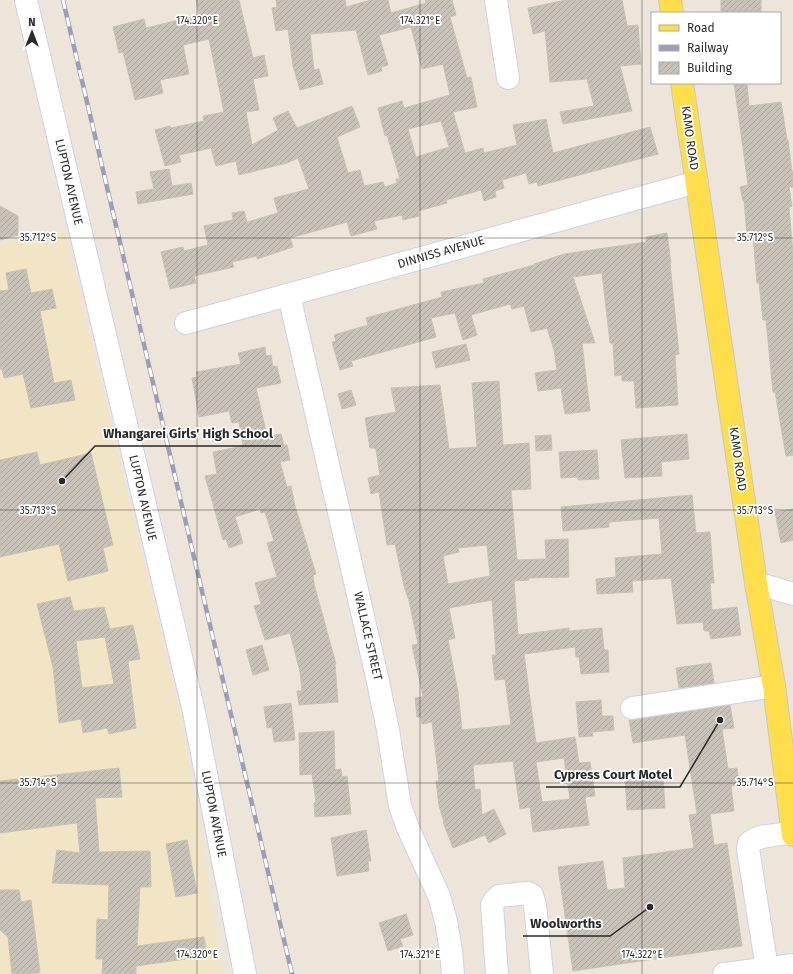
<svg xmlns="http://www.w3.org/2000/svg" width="793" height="974" font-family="'Fira Sans',sans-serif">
  <defs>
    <pattern id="building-hatch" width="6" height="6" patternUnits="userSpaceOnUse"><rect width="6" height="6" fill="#c8c2b9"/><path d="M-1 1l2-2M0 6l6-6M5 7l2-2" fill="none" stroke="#aca79f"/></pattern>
  </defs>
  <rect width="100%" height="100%" fill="#ede5d9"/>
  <path fill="#f1e5c6" d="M64 230 180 715 223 974H0V246Z"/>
  <g fill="url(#building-hatch)" stroke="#c8c2b3" fill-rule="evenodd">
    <path d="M196 0H239L253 58 264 55 268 76 253 79 259 110 246 112 252 145 278 130 273 118 288 111 297 128 352 106 360 127 337 137 348 173 360 170 364 186 383 182 385 187 397 183 396 179H400L387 135 385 136 378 108 402 101 404 108 450 95 443 64 422 69 411 27 379 35 388 65 381 67 382 71 368 75 356 30 310 34 314 70 319 69 323 84 300 90 293 66 288 29 276 31 272 8 277 7 276 0H345L346 7 371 0H388L391 13 426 3 425 0H452L456 15 450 17 467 78 471 77 477 107 453 112 465 153 483 148 484 153 517 145 513 125 546 119 553 153 650 127 658 154 538 186 537 182 529 184 526 173 502 180 504 188 495 191 496 197 484 201 481 190 446 200 447 203 418 211 419 216 403 220 402 215 374 221 377 229 351 236 347 222 290 238 293 247 257 259V256L232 262 234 267 194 276 196 283 170 289 161 252 183 247 184 251 208 245 204 226 233 220 232 213 244 211 247 222 278 213 274 198 309 189 298 158 287 163 239 175 236 161 216 166 211 148 179 155 181 162 165 166 155 130 170 126 171 128 204 121 203 116 224 112 209 39 183 45 189 74 160 80 163 93 135 100 123 52 119 53 113 27 144 19 146 28 199 15ZM441 121 449 147 416 157 408 129Z"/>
    <path d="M566 0H622L627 26 638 25 641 64 620 66 632 111 563 124 560 112 594 106 587 79 550 82 545 31 533 34 528 8Z"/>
    <rect x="721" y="0" width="40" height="13"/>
    <path d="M734 83H747L749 106 781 102 787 140H788L792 172 793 171V187H789L792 206 789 207 793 253V455L786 456 775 392H773L766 320H763L759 283H757L753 236H747L744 200 743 201 740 187 748 185Z"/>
    <path d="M169 169 172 186 191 183 193 194 138 204 136 192 154 189 150 172Z"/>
    <path d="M0 206 18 216V235L0 240Z"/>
    <path d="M667 233 671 263H670L679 354 675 355 678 405 636 408 634 381H622V375L615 376 613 343H610L602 273 573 277 595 343H582L590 411 565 414 561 388 538 391 535 373 557 370 554 350 547 328 531 332 524 306 512 309 510 304 471 315 477 335 463 340 455 313 431 318 436 337 351 361 353 366 340 370 332 342 336 341 334 335 368 325 366 318 442 297 441 292 484 283 483 279 534 265V264L564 254 646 242V237Z"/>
    <path d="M26 269 31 293 52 289 56 308 40 311 54 383 71 380 75 400 31 408 23 374 4 378 2 369H0V291L9 290 6 273Z"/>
    <path d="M466 344 470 360 436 368 432 352Z"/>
    <path d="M265 347 266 356 271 355 273 367 277 366 281 383 256 388 267 436 281 434 284 445H287L290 460 280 462 287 487 291 486 295 506 316 574 313 575 314 584 336 664H335L338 702 299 705 297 691H302L300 672 290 633 265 640 254 606 261 604 255 583 277 577 267 543 274 541 265 512 261 513 260 509 235 517 243 543 229 548 226 539 223 540 205 476 217 474 213 452 243 446 239 422 232 423 229 411 199 417 192 378 197 377 196 372 241 364 238 353Z"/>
    <path d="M499 381 503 445 529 443 531 489 511 490 517 560 546 559 545 540 568 539 569 577 529 578V580L514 581 518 635 569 628V631L602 628 604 650H608L609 672 581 674 579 657H576L575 647 524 654 536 743 575 737 579 763 590 762 595 796 585 797 589 825 533 832 530 807 520 809 513 761 473 765 475 790 480 789 482 815 494 809 506 834 489 843 485 835 453 848 443 822H444L439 806 436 781H439L432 722 422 724 421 717H417L415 698 423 697 412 645 418 644 409 601 404 586 395 544 387 545 379 492 371 494 368 478 380 475 376 450 374 448H370L365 418 396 412 391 388 440 385 449 449 477 447 472 383ZM487 545 490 576 448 584 443 556 459 552 458 548ZM492 600 496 655H492L495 680 505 679 511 725 462 730 458 692 448 640 455 638 449 608ZM564 758 570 799 542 802 536 762Z"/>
    <path d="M351 390 356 405 342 409 338 394Z"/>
    <path d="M687 434 689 459 661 462 662 476 625 478 621 440Z"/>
    <path d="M551 435 552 450 536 451 535 436Z"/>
    <path d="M597 450 599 479 578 480V477L561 478 559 452Z"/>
    <path d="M37 452 40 465 91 453 113 545 103 548 108 571 68 581 59 544 0 557V460Z"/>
    <path d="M692 495 696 533 710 532 714 583H710L712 610 737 607 741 635 711 639 709 631H704L703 622 677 624 671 578 632 581 633 592 597 594 596 579 616 577 615 558 662 554 659 518 609 522V527L563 531 561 507Z"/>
    <path d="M793 509V540L781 543 775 512Z"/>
    <path d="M70 597 74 611 104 607 110 629 133 625 140 659 128 661 136 728 109 734 107 728 83 733 81 719 59 723 53 667 37 604ZM105 637 114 684 82 688 76 641Z"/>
    <path d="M262 645 269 670 253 675 246 650Z"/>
    <path d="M711 663 714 683 679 688 676 668Z"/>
    <path d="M601 700 602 716H613L614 730 592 732 593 736 579 737 576 702Z"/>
    <path d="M291 703 295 740 274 742 272 727 267 728 264 707Z"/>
    <path d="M730 705 734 728 722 729 728 769 737 768 739 785 731 786 734 811 710 814 714 845 727 843 742 946 573 971 558 867 603 861 607 890 625 888 623 858 694 848 689 815 697 814 685 735 633 743 629 720H634Z"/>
    <path d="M334 731 335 770 341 769 342 777 347 776 351 814 315 817 314 803 316 802 312 774 300 775 299 733Z"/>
    <path d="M119 768 122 797 95 798 99 852 150 851 151 887H140L137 946 204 937 207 956 136 966V974H102L103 959H96L97 919 108 920 109 885 52 883 57 850 80 853 77 823 0 833V781Z"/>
    <path d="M663 776 665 808 627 810 625 778Z"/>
    <path d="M366 830 371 861H368L369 871 337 876 331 838Z"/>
    <path d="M187 840 197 893 176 897 166 844Z"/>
    <path d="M0 890H19L21 902 31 900 40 973 12 974 8 937 0 930Z"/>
    <path d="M406 914 413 935 400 939 403 946 388 951 379 923Z"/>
  </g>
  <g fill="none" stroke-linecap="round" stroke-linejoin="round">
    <g stroke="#ced1e4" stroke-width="24">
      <g id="minor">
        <path d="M26 0 194 712 245 974"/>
        <path d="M496 0 508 78"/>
        <path d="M289 295 377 677 388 730 400 806 408 828 439 896 446 921 451 951 453 974"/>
        <path d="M186 323 697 182"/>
        <path d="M756 583 793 594"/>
        <path d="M632 708 774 686"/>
        <path d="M767 969 748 849 749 843C760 834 779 835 793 833"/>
        <path d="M497 974 492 905 495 900 499 896 528 893 532 895 535 905 542 974"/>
        <path d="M724 974 793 965"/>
      </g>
    </g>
    <g stroke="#c7c7c7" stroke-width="24">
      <g id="major">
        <path d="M670 0 672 13"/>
        <path d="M682 83 756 583 774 686 793 835"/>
      </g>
    </g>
    <use href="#minor" stroke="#fff" stroke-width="22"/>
    <use href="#major" stroke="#ffde4c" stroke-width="22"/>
    <g stroke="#9b9eb6" stroke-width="4.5">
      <path id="rail" d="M63 0 292 974"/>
    </g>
    <use href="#rail" stroke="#fff" stroke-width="3" stroke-dasharray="9" stroke-linecap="butt"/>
  </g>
  <path fill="none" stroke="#292929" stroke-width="1" stroke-opacity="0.45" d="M197 0V974M420 0V974M642 0V974M0 238H793M0 510H793M0 783H793"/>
  <g text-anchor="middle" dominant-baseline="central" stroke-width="3.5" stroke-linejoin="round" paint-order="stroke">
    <g font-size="12" fill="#292929" stroke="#fff">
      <text transform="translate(690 138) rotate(82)">KAMO ROAD</text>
      <text transform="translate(69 182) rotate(77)">LUPTON AVENUE</text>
      <text transform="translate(441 252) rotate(-16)">DINNISS AVENUE</text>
      <text transform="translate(738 459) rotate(82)">KAMO ROAD</text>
      <text transform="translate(143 498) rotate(77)">LUPTON AVENUE</text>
      <text transform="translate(368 636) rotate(77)">WALLACE STREET</text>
      <text transform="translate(214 814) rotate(79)">LUPTON AVENUE</text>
    </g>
  </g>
  <g font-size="10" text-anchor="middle" fill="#292929" stroke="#fff" stroke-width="3.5" stroke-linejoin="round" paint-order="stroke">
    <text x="197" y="24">174.320°E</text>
    <text x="420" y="24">174.321°E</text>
    <text x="38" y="241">35.712°S</text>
    <text x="755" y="241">35.712°S</text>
    <text x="38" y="514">35.713°S</text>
    <text x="755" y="514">35.713°S</text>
    <text x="38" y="786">35.714°S</text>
    <text x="755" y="786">35.714°S</text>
    <text x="197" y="958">174.320°E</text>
    <text x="420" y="958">174.321°E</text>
    <text x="642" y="958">174.322°E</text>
  </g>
  <path fill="none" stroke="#292929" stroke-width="1.5" d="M62 481L95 446H281M720 720L680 787H546M650 907L610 936H523"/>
  <g fill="#292929" stroke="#fff" stroke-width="1.5">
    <circle cx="62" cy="481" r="4"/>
    <circle cx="720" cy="720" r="4"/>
    <circle cx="650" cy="907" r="4"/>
  </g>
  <g font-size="13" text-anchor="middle" font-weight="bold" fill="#292929" stroke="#fff" stroke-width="3.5" stroke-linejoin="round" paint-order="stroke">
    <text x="188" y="438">Whangarei Girls' High School</text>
    <text x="613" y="779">Cypress Court Motel</text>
    <text x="566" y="928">Woolworths</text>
  </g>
  <rect x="651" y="12" width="130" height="72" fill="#ffffff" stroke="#a9a9a9"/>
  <rect x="659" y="25" width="20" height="6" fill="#ffde4c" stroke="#a9a9a9"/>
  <text x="687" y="32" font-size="12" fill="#292929">Road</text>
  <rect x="659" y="45" width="20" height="6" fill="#9b9eb6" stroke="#a9a9a9"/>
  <text x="687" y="52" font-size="12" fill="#292929">Railway</text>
  <rect x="659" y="62" width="20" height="12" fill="url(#building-hatch)" stroke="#a9a9a9"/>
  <text x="687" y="72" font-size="12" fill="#292929">Building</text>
  <g transform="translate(32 32)" stroke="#ffffff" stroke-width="3" paint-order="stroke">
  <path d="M0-3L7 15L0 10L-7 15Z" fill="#292929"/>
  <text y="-6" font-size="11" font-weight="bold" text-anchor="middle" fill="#292929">N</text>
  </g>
</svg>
